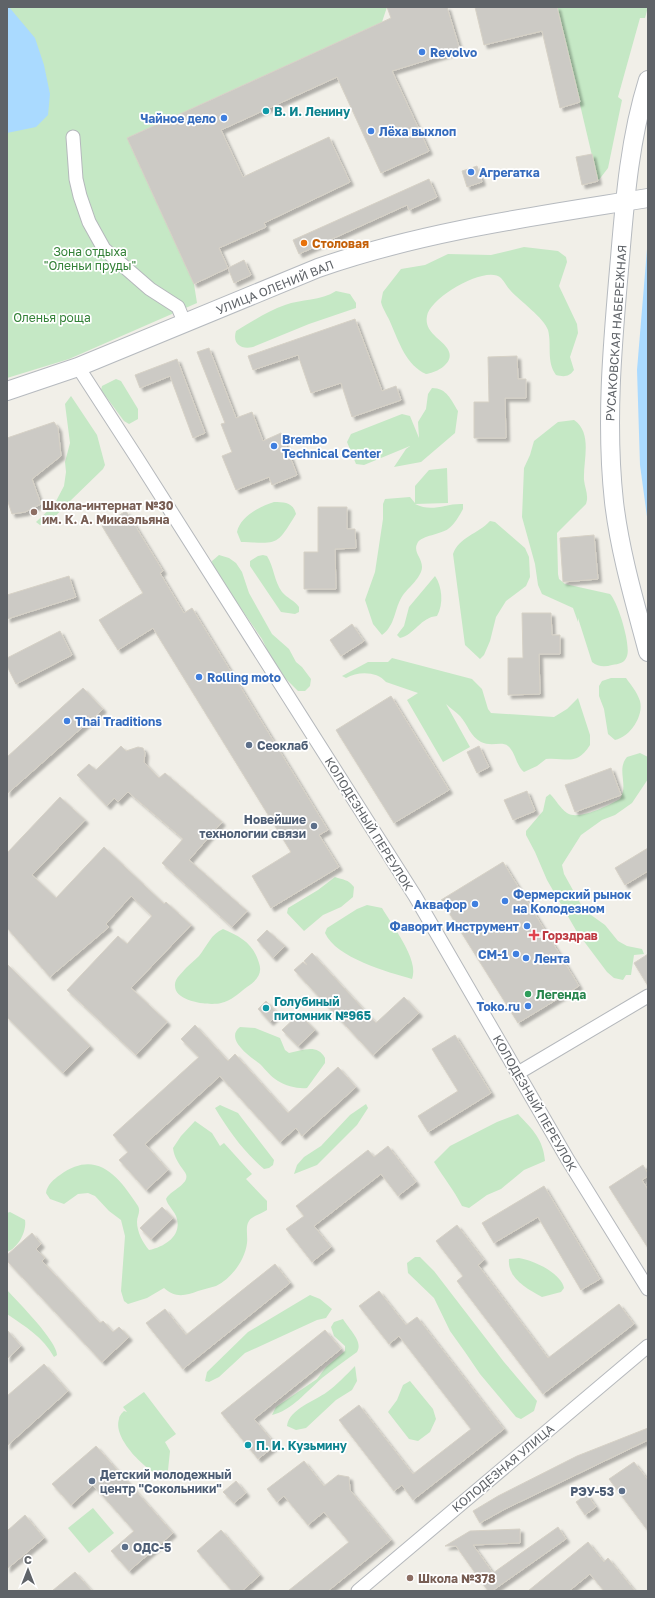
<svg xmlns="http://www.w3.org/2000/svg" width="655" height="1598" font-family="'Golos Text',sans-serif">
  <defs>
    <filter id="shadow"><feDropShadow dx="3.5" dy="3.5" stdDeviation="1" flood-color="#0004"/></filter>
  </defs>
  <rect width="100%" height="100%" fill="#f1efe8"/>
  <g fill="#c5e8c5">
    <path d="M7 7H387L382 22 127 138 194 284 197 303 69 359 7 378Z"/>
    <path d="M557 7H648L645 18H640L618 97 622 100 608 168 598 181Z"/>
    <path d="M524 247 558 251 566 257 567 262 559 286 577 324 578 333 570 357 574 370C569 377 564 377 556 375 546 361 552 345 548 330 544 318 520 301 510 290 507 287 505 282 501 278 487 264 430 297 427 316 424 332 440 338 447 348 457 362 437 373 426 374 406 365 399 342 391 324 388 316 383 310 381 302L383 292 401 269 425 265 448 254 491 255Z"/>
    <path d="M336 291 350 294 356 303V308L309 324 253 347C241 350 232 344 236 331 251 322 268 311 285 305 301 299 321 301 336 291Z"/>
    <path d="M116 379 121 381 138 409V419L129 424 124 421 101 390 102 386Z"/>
    <path d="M432 388C447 388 451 400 458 411L455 433 421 462 394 467 406 449 410 446 364 465 356 464 347 442 351 434 402 414 410 416 419 438 418 422 426 409 428 394Z"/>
    <path d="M71 396 97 435 105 465 103 469C91 481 79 492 67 504 58 513 53 521 40 525L36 522 54 505 64 486 66 472 65 462 70 443 65 404Z"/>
    <path d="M574 420C593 433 583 460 584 480 585 489 589 495 586 504L557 533 558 574 559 579 565 584 610 594C618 602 631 645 627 656 625 663 619 664 612 665 605 667 598 667 592 662L578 618V622L573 608 542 594 538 585 535 564 522 517 524 468 530 455 534 441 558 422Z"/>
    <path d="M447 468 448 503 415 504C433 513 445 503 463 504V509C459 516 455 524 448 529 441 534 422 536 418 542 412 552 422 557 422 567 422 577 408 588 403 595 394 608 396 625 382 635L373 624 365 600 375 572 383 519V504L385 499 410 497 415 503V486L429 470Z"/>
    <path d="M274 502C284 502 293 502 296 514 276 547 278 543 241 542L237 532C240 517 260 506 274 502Z"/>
    <path d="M490 521 495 522 525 548 529 557 530 577 526 586 506 601 496 617 490 641 484 655 480 659 465 645 453 554C459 537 478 534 490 521Z"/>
    <path d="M219 555 229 558 236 563 242 572 249 593 272 634 289 649 296 662 302 667 311 679 310 686 305 691H298L277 670 262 639 213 568 212 561Z"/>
    <path d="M263 555 267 556C274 567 274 581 282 592 287 598 294 600 299 607V612L295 614 281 612 250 566V561L258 556Z"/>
    <path d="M435 576C442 586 444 604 437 616 421 617 414 635 400 638L397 635 404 626 409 607Z"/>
    <path d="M392 658 472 679 482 689 488 709 491 713 554 717 567 709 578 698 590 735V745C576 767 566 757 546 759L537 766 524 772C516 766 516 753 508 746 502 741 491 747 481 742 470 736 468 725 460 716 456 712 450 708 446 704L470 747 443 762 407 700 418 693 386 682C377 671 358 671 346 678L342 676 368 662H388Z"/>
    <path d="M611 678H626C631 685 637 692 640 701 644 716 630 737 615 740L608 734 604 709 599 696V686L602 681Z"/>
    <path d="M640 753 648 757V779L632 803 615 815 602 820 581 835 562 865 564 874 584 910 605 925 618 941 627 946 642 949 644 954 634 955 631 975H626L623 980 614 978 607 972 577 932 547 880 535 852 526 835V831L543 811 546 797 550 794C556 800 560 808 567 813 579 821 609 805 620 799 629 785 616 770 627 757Z"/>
    <path d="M335 877C343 880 348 879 354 887L353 897 341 907 323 915 304 931 287 913 288 908 318 890Z"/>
    <path d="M367 905 382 908C391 924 420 960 412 979 388 972 336 958 325 933L327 928 357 909Z"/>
    <path d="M223 929C241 937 253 943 259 963 263 974 256 981 247 987 239 993 231 1001 221 1003 210 1006 175 1002 175 986 174 979 182 973 186 968 190 964 195 960 199 956 207 946 211 934 223 929Z"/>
    <path d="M240 1027 255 1028 280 1038 285 1050 289 1053C302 1051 317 1043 325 1058V1063L307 1088C298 1089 286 1086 278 1081 271 1077 266 1070 260 1064 251 1057 224 1039 240 1027Z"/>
    <path d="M366 1104 368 1108 357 1125 317 1165 294 1174 297 1165 304 1157 321 1146 350 1115Z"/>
    <path d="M220 1105 238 1113 241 1117 274 1160 273 1165 269 1168 264 1169C243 1151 229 1131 215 1108Z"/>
    <path d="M518 1114C533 1130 543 1139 545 1161L524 1170 501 1189 487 1195 469 1208 462 1206C454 1190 443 1177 434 1162L450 1146 497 1122Z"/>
    <path d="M195 1121 212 1133 220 1146 224 1143 252 1174 246 1179 267 1201V1210C261 1214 252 1216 249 1221 245 1227 248 1236 247 1243 245 1260 232 1278 216 1286 210 1288 204 1289 198 1291 185 1296 175 1298 164 1288L147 1298 128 1304 124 1301 121 1291 125 1236 121 1220 109 1211 95 1196 88 1193 78 1194 64 1204 50 1199 46 1193C47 1185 54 1179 60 1175 97 1148 119 1177 138 1206 141 1212 137 1216 137 1222 137 1232 143 1243 149 1250 167 1246 183 1234 176 1216 173 1209 168 1206 166 1199 170 1190 194 1183 184 1171 179 1164 174 1157 173 1148L181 1136Z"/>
    <path d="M10 1212 25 1220C27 1231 18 1248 7 1252V1213Z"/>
    <path d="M415 1257H420L434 1271 504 1362 537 1401 534 1411 521 1419 516 1417 480 1374 465 1352 450 1331 434 1298 408 1273 407 1263Z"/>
    <path d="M519 1258C533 1260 561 1273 564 1288L561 1292 542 1297C527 1289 507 1278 509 1259Z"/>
    <path d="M7 1290C18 1302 57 1341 57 1355L54 1357C43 1337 26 1327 7 1314Z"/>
    <path d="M310 1295 320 1299 332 1309 326 1318 317 1320 245 1353 219 1377 209 1382 205 1381 207 1372 248 1332Z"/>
    <path d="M343 1319C348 1328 364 1342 357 1352 345 1361 333 1369 322 1378 307 1391 291 1411 272 1415L276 1407 317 1379 326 1367 345 1351V1346L334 1336 331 1327 334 1322Z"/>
    <path d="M355 1366 357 1381 352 1390 336 1400 306 1428 296 1430 287 1426C289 1409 315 1401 327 1392 337 1385 346 1375 355 1366Z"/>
    <path d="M410 1381 433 1409 436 1419 430 1432 418 1441 409 1439 388 1412 397 1400 403 1385Z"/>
    <path d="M144 1392 176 1434 165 1442 170 1451 167 1480C150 1474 112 1440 119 1419 119 1416 122 1413 124 1411L127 1412 123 1407Z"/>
    <path d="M93 1508 114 1533 89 1553 68 1528Z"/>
  </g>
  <g fill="#aadaff">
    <path d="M7 7H9L35 38 44 65 50 94 48 115 36 127 7 133Z"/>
    <path d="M648 237V524L640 465 637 370Z"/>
  </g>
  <g fill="#cccac5" stroke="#d6d1c6" filter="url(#shadow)">
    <path d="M387 7H447L460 50 392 71 429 151 381 173 337 77 221 130 243 177 329 137 350 182 264 223 266 227 219 248 228 268 194 284 127 138 391 18Z"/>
    <path d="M475 7H557L580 102 560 108 542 31 484 45Z"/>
    <path d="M592 154 598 181 582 185 576 157Z"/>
    <path d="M477 166 482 182 467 187 462 171Z"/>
    <path d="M429 179 437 197 409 210 407 205 299 254 293 240Z"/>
    <path d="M244 260 251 275 234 283 228 268Z"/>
    <path d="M355 319 382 391 396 386 401 400 352 417 341 383 311 393 298 355 253 370 248 356Z"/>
    <path d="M209 348 236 418 252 412 263 441 281 433 297 475 272 485 269 477 236 490 222 456 232 452 221 424 225 423 197 352Z"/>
    <path d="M517 356 518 379H526V398H505L506 438H474V402H489L488 357Z"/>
    <path d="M177 359 205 433 193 438 170 376 140 388 135 375Z"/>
    <path d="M54 422 58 428 61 456 32 479 41 504 25 512 12 514 7 499V438Z"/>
    <path d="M318 507H347V529H355L356 548 335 549 336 589H304V552H318Z"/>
    <path d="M126 511 163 571 160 573 184 613 192 608 328 830 319 835 339 867 271 908 252 876 291 852 153 628 118 650 99 620 143 593 102 526Z"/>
    <path d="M594 535 598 579 563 582 560 538Z"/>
    <path d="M69 576 76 597 7 619V595Z"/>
    <path d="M522 613H551L552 635H560V654H539L540 694 508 695V658H523Z"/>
    <path d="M352 624 364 641 341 656 330 640Z"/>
    <path d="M60 631 72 655 16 684 7 666V658Z"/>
    <path d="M83 688 103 709 7 794V757Z"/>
    <path d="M391 696 449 790 394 823 336 730Z"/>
    <path d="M121 746 126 751 138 747 143 748 145 753 144 762 159 778 165 773 222 822 189 860 247 911 232 927 162 863 183 839 128 792 118 802 114 798 107 806 77 775 89 764 96 770Z"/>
    <path d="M479 746 489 767 477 773 467 752Z"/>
    <path d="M611 768 621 795 575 812 565 785Z"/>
    <path d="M527 791 535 811 513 820 504 800Z"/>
    <path d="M60 797 85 820 32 875 56 898 104 847 164 904 166 902 191 925 131 988 167 1022 136 1055 67 990 118 936 127 944 152 916 131 896 106 924 109 927 50 977 7 928V853Z"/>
    <path d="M648 848V871L625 885 615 868Z"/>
    <path d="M503 862 579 986 518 1023 441 900Z"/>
    <path d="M267 930 285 946 273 958 257 940Z"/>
    <path d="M312 953 376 1023 404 997 419 1013 373 1055 294 970 303 962 307 965 304 961Z"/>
    <path d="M648 954V986L634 963Z"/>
    <path d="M7 964 90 1046 63 1073 7 1017Z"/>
    <path d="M266 1001 278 1014 270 1022 258 1009Z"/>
    <path d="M299 1014 315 1030 298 1046 282 1030Z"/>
    <path d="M195 1025 228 1061 235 1054 288 1113 338 1067 356 1087 302 1136 296 1128 280 1142 220 1076 145 1144 168 1170 146 1190 119 1160 128 1152 113 1135 199 1057 181 1039Z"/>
    <path d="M455 1035 491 1093 428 1132 418 1116 458 1091 432 1049Z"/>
    <path d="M388 1146 416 1182 398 1196 381 1174 331 1213 314 1226 331 1247 312 1262 286 1229 304 1216 296 1206 368 1150 374 1157Z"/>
    <path d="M643 1165 648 1174V1176L642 1180 648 1190V1248L609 1187Z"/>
    <path d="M544 1186 600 1279 581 1290 538 1217 494 1243 482 1223Z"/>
    <path d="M162 1207 173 1218 151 1239 140 1228Z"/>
    <path d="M457 1225 484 1260 478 1265 548 1358 619 1304 634 1324 543 1394 457 1281 463 1276 436 1241Z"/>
    <path d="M32 1233 41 1244 36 1249 45 1258 42 1261 100 1323 103 1321 113 1332 119 1327 129 1337 102 1362 7 1261V1255Z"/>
    <path d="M275 1264 290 1283 183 1369 146 1323 165 1309 186 1335Z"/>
    <path d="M379 1291 406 1325 417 1317 504 1429 413 1500 402 1485 394 1491 339 1420 359 1405 413 1474 471 1429 399 1336 389 1344 359 1306Z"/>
    <path d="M7 1330 21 1346 7 1359Z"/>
    <path d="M325 1330 341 1349 254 1419 276 1445 258 1459 221 1413Z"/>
    <path d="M44 1364 68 1391 7 1446V1396Z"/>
    <path d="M648 1428V1440L505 1509 480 1523 473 1511 498 1496 577 1456Z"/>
    <path d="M96 1446 173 1533 129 1571 111 1551 134 1531 93 1485 71 1505 52 1484Z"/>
    <path d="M304 1461 324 1486 338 1475 349 1477 350 1490 391 1540 328 1591H288L349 1542 324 1512 308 1525 284 1496 277 1502 267 1489Z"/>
    <path d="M634 1462 648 1480V1531L609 1479Z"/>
    <path d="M236 1481 246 1493 234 1503 223 1492Z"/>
    <path d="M587 1494 596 1507 585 1515 576 1502Z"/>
    <path d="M25 1515 44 1538 7 1569V1531Z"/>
    <path d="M558 1527 566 1539 492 1591H488L456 1546H445L470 1531 520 1529V1543L473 1545 493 1573Z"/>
    <path d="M221 1530 260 1575 242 1591H232L197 1551Z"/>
    <path d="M588 1542 604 1562 608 1558 635 1591H604L590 1574 569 1591H528Z"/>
    <path d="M75 1572 92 1591H52Z"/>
  </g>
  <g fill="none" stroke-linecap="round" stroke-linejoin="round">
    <g stroke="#b5b8bc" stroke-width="15">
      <g id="street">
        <path d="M73 137 76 179 80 196 89 222 104 249 150 289 178 307 185 324"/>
        <path d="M78 367 137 458 415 896 568 1160 648 1289"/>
        <path d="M518 1073 648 996"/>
        <path d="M358 1591 648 1346"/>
      </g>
    </g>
    <g stroke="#b6babf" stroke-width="20">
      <g id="secondary">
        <path d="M648 80C630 137 625 198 620 258 613 339 605 420 614 502 620 553 635 603 648 652"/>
        <path d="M7 391 78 367 318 268C424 231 537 216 648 198"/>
      </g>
    </g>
    <use href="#street" stroke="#fff" stroke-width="13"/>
    <use href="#secondary" stroke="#fff" stroke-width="18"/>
  </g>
  <g fill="#3f7fe0" stroke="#fff" stroke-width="1.5">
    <circle cx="422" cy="52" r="4"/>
    <circle cx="224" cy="118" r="4"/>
    <circle cx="371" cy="131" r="4"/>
    <circle cx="471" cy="172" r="4"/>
    <circle cx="274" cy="446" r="4"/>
    <circle cx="199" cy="677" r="4"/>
    <circle cx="67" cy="721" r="4"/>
    <circle cx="505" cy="901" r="4"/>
    <circle cx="475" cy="904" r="4"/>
    <circle cx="527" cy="926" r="4"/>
    <circle cx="516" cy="954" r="4"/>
    <circle cx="526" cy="958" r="4"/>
    <circle cx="528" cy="1006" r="4"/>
  </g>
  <g fill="#0f9aa8" stroke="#fff" stroke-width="1.5">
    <circle cx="266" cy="111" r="4"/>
    <circle cx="266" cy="1008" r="4"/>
    <circle cx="248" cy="1445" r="4"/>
  </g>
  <circle fill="#e8710a" stroke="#fff" stroke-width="1.5" cx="304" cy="243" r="4"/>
  <g fill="#8d6e63" stroke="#fff" stroke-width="1.5">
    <circle cx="34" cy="512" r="4"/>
    <circle cx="410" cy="1578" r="4"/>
  </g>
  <g fill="#5c6f8a" stroke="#fff" stroke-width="1.5">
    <circle cx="249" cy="745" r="4"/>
    <circle cx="314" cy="826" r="4"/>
    <circle cx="92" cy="1481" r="4"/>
    <circle cx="622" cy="1491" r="4"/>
    <circle cx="125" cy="1547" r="4"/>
  </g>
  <path fill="#e0444e" stroke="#fff" stroke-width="1.5" d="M532 929h4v4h4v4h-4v4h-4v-4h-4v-4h4z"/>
  <circle fill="#2e9e5b" stroke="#fff" stroke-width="1.5" cx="528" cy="994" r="4"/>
  <g text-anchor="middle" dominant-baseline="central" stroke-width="3.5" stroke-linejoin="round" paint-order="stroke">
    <g font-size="12" font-weight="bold" fill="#366cbe" stroke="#fff" text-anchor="start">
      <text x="430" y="52">Revolvo</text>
      <text x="216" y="118" text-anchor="end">Чайное дело</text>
      <text x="379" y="131">Лёха выхлоп</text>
      <text x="479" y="172">Агрегатка</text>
      <text x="282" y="439">Brembo<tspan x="282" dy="14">Technical Center</tspan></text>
      <text x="207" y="677">Rolling moto</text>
      <text x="75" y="721">Thai Traditions</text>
      <text x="513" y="894">Фермерский рынок<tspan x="513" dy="14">на Колодезном</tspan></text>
      <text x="467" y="904" text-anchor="end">Аквафор</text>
      <text x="519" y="926" text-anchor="end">Фаворит Инструмент</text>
      <text x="508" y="954" text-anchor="end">СМ-1</text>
      <text x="534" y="958">Лента</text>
      <text x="520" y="1006" text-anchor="end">Toko.ru</text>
    </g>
    <g font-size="12" font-weight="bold" fill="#0d838f" stroke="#fff" text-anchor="start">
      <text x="274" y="111">В. И. Ленину</text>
      <text x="274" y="1001">Голубиный<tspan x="274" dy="14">питомник №965</tspan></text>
      <text x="256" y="1445">П. И. Кузьмину</text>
    </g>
    <g font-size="12" font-weight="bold" fill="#c56008" stroke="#fff" text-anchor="start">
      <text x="312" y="243">Столовая</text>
    </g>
    <g font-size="12" fill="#348238" stroke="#fff">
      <text x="90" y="251">Зона отдыха<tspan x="90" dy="14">"Оленьи пруды"</tspan></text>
      <text x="52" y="317">Оленья роща</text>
    </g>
    <g font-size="12" fill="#5f6368" stroke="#fff">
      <text transform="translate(275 287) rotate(-22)">УЛИЦА ОЛЕНИЙ ВАЛ</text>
      <text transform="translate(616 333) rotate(-86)">РУСАКОВСКАЯ НАБЕРЕЖНАЯ</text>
      <text transform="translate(369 824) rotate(58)">КОЛОДЕЗНЫЙ ПЕРЕУЛОК</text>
      <text transform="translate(535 1103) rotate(60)">КОЛОДЕЗНЫЙ ПЕРЕУЛОК</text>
      <text transform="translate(503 1468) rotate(-40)">КОЛОДЕЗНАЯ УЛИЦА</text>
    </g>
    <g font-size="12" font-weight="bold" fill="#785e54" stroke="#fff" text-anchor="start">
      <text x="42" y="505">Школа-интернат №30<tspan x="42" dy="14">им. К. А. Микаэльяна</tspan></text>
      <text x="418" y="1578">Школа №378</text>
    </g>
    <g font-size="12" font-weight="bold" fill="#4e5e75" stroke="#fff" text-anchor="start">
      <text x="257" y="745">Сеоклаб</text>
      <text x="306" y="819" text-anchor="end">Новейшие<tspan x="306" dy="14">технологии связи</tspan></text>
      <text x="100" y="1474">Детский молодежный<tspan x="100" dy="14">центр "Сокольники"</tspan></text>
      <text x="614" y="1491" text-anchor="end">РЭУ-53</text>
      <text x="133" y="1547">ОДС-5</text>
    </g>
    <g font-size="12" font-weight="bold" fill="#be3a42" stroke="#fff" text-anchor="start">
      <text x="542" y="935">Горздрав</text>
    </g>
    <g font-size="12" font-weight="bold" fill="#27864d" stroke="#fff" text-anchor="start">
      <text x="536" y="994">Легенда</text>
    </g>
  </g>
  <rect width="655" height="1598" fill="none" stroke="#5f6368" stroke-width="16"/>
  <g transform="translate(28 1570)" stroke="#ffffff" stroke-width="3" paint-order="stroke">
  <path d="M0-3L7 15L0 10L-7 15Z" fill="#5f6368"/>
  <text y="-6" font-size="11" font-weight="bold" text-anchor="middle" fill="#5f6368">С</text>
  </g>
</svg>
